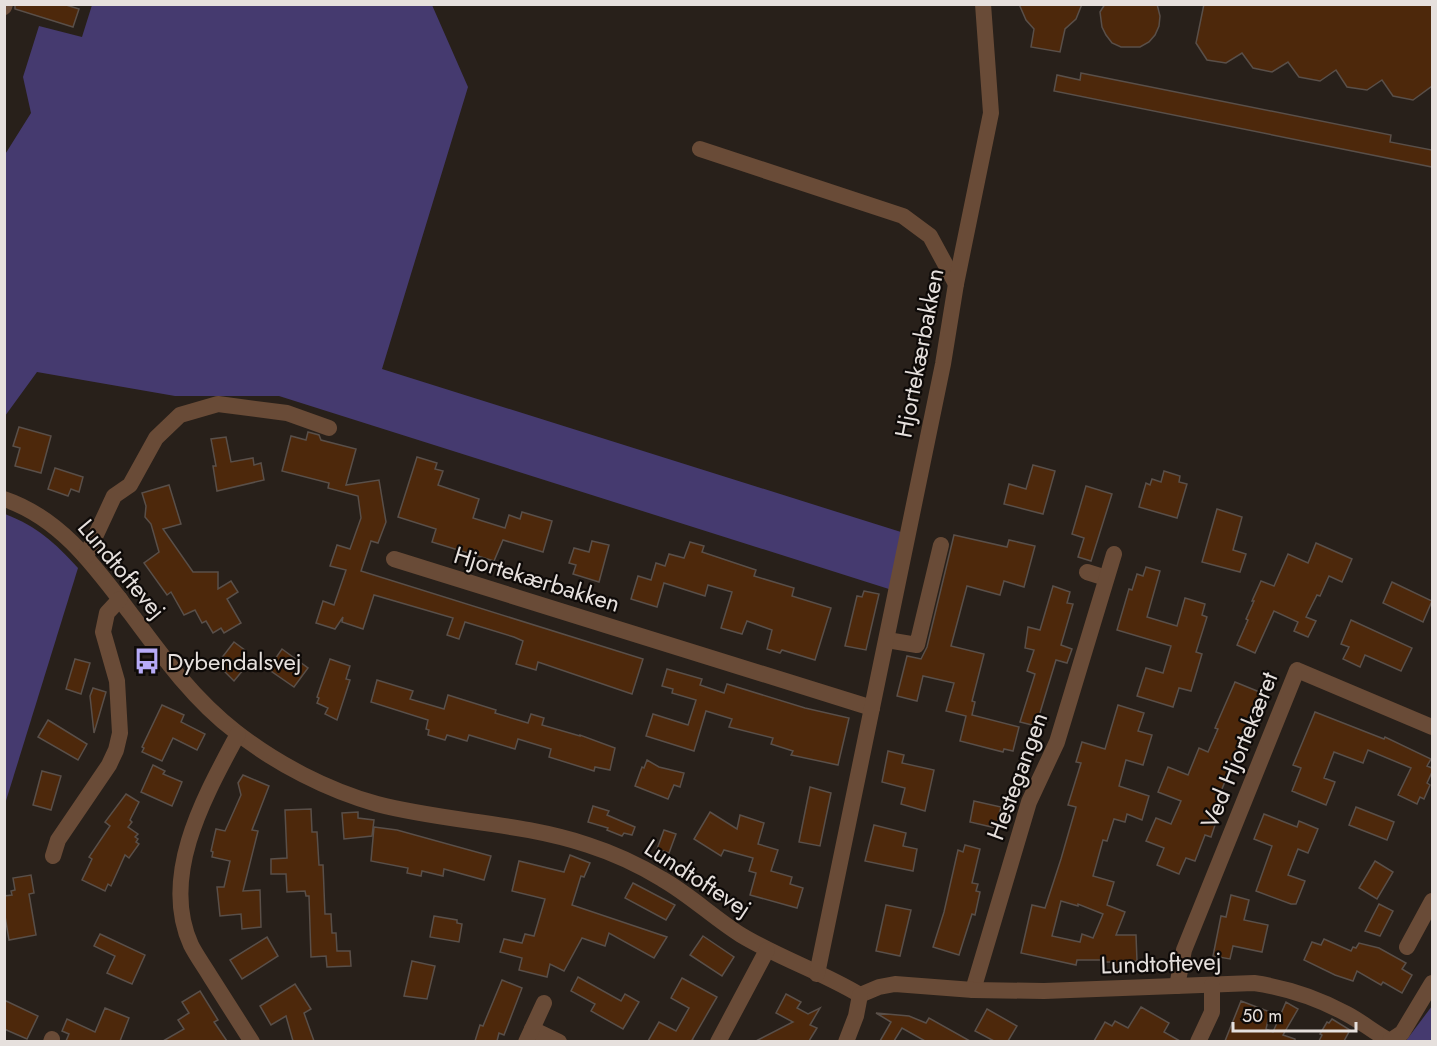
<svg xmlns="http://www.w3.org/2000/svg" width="1437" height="1046" font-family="Jost,sans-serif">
  <rect width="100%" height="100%" fill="#28201a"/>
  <g fill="#453a6f">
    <path d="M92 5H432L468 87 382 369 901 532 892 590 279 396H175L37 372 5 416 4 156 31 113 23 77 39 26 82 37Z"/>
    <path d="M5 514C38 527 54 542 78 568L5 804Z"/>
    <path d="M1432 1006V1041L1405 1042Z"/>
  </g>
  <g fill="#4d280b" stroke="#594f49" stroke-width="1.5" fill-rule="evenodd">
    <path d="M15 4H63L79 9 73 27 15 9Z"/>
    <path d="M1019 4H1082L1076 19 1065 29 1060 52 1031 47 1034 29 1026 20Z"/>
    <path d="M1105 4H1157L1160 16 1159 26 1155 35 1149 42 1140 47H1121L1112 43 1106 35 1102 27 1100 12Z"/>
    <path d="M1204 4H1432V86L1413 100 1393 96 1382 80 1367 90 1347 87 1336 70 1320 81 1299 77 1288 62 1272 72 1253 68 1242 53 1226 63 1207 60 1196 43Z"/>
    <path d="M1081 73 1391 135 1390 142 1432 150V167L1054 91 1057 75 1080 80Z"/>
    <path d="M19 427 51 436 41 473 15 466 20 448 13 446Z"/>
    <path d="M308 432 319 435 321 440 356 449 346 485 379 480 386 522 378 543 371 541 361 571 643 659 632 694 538 662 536 670 516 664 523 641 514 637 465 622 459 639 447 635 453 618 374 595 363 629 342 622 343 617 335 629 316 623 323 601 334 605 346 570 330 566 337 545 350 549 361 518 358 496 328 488 329 483 282 471 291 436 306 440Z"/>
    <path d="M226 437 231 462 253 458 254 465 261 463 264 480 217 491 213 466H216L211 439Z"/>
    <path d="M417 457 437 463 435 469 443 471 438 485 479 499 473 518 505 528 509 515 520 519 522 512 552 521 543 552 503 540 494 561 432 542 436 529 398 517Z"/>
    <path d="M1033 465 1055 471 1043 514 1004 504 1009 484 1026 489Z"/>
    <path d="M55 468 83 477 79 492 71 489 68 496 48 489Z"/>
    <path d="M1164 471 1180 476 1179 482 1187 484 1177 518 1139 507 1146 483 1150 485 1152 479 1161 482Z"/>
    <path d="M169 485 181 524 163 529 193 572H218V589L231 581 238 592 227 599 241 623 224 633 221 628 213 633 206 621 202 623 195 610 184 615 171 592 167 595 144 563 159 552 151 524 145 517 146 506 142 493Z"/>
    <path d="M1086 486 1112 494 1091 561 1078 557 1084 538 1072 534Z"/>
    <path d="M1217 509 1242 517 1233 550 1246 554 1240 572 1202 562Z"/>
    <path d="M954 535 1007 547 1009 540 1035 546 1024 587 1004 581 1000 595 967 586 951 646 984 654 972 701 975 702 972 715 1019 727 1013 751 1004 749 1003 752 960 741 966 716 946 711 954 683 923 676 917 701 897 696 907 656 921 659 927 647Z"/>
    <path d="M592 541 609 545 599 582 573 574 576 565 569 563 574 548 589 552Z"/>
    <path d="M690 542 704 546 702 552 756 570 754 576 794 588 792 596 831 608 815 660 782 650 780 653 767 649 772 630 747 621 742 634 721 628 732 592 708 585 705 596 664 583 657 607 631 599 638 576 651 580 656 563 665 566 669 554 684 558Z"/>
    <path d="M1316 543 1352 559 1342 582 1329 576 1320 596 1317 595 1306 617 1316 621 1308 637 1294 631 1298 622 1274 611 1255 653 1237 645 1248 620 1246 619 1254 601H1252L1261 581 1274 586 1288 554 1308 563Z"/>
    <path d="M1146 567 1160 571 1147 617 1177 626 1185 598 1205 604 1202 615 1207 617 1196 652 1202 654 1191 691 1179 688 1173 707 1137 696 1146 668 1163 673 1171 646 1117 630 1129 589 1132 590 1137 574 1143 576Z"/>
    <path d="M1392 582 1432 601 1423 622 1383 603Z"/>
    <path d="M1053 586 1070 592 1067 603 1073 604 1061 645 1072 649 1067 663 1056 660 1036 726 1020 722 1035 674 1027 671 1034 650 1025 648 1028 627 1040 630Z"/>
    <path d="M864 591 879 594 866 650 845 646 857 596 862 597Z"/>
    <path d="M1351 620 1412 648 1401 671 1365 655 1360 667 1343 659 1349 647 1341 644Z"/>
    <path d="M234 642 246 651 236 664 243 670 234 681 217 664Z"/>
    <path d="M282 649 308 668 294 687 268 669Z"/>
    <path d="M75 659 90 663 81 694 66 689Z"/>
    <path d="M330 659 350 666 346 679 350 680 337 720 325 714 328 708 317 703 319 698 317 697Z"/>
    <path d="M667 669 702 679 700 685 724 693 727 684 805 708 849 718 838 765 791 755 793 751 771 744 773 738 729 727 732 719 706 711 694 751 646 736 653 714 688 725 696 700 672 693 673 689 662 686Z"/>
    <path d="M377 680 413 691 410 699 444 709 448 695 496 710 495 713 528 723 531 714 544 718 542 725 580 736V735L615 748 610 770 595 767 594 771 549 757 551 749 518 739 515 749 469 735 467 741 447 735 445 740 428 735 429 730 426 729 428 720 371 702Z"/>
    <path d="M1235 682 1262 693 1209 820 1216 822 1211 837 1205 835 1195 861 1186 858 1179 874 1157 865 1164 848 1146 841 1156 818 1171 824 1181 801 1158 792 1168 767 1188 775 1199 748 1208 752 1218 729 1215 728Z"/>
    <path d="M93 688 106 692 94 733 90 696Z"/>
    <path d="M162 705 184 715 181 722 205 734 197 750 173 738 162 761 142 752 144 748 142 747Z"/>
    <path d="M1118 705 1144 713 1138 731 1152 735 1143 765 1126 760 1119 786 1149 796 1142 820 1127 814 1125 822 1114 819 1107 841 1103 840 1093 876 1114 882 1107 905 1125 912 1116 935H1136L1137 961 1128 962V969H1115V962H1104V960H1077L1076 965 1021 953 1032 905 1045 908 1061 859 1076 807 1068 805 1081 763 1076 762 1082 742 1105 749ZM1061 901 1078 906V904L1103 914 1093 938 1082 934 1080 942 1052 936Z"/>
    <path d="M1315 712 1384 739 1385 737 1431 759 1427 766 1432 768V772L1427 783 1430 785 1424 799 1420 797 1417 804 1398 795 1411 768 1368 750 1363 763 1334 752 1324 778 1335 782 1326 805 1292 791 1301 768 1293 765Z"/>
    <path d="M48 720 87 744 78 760 38 737Z"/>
    <path d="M888 751 904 755 902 763 934 770 925 811 901 804 905 788 882 782Z"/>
    <path d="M647 760 659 767 684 773 680 787 674 785 668 799 635 786 642 767 644 768Z"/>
    <path d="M153 765 165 771 163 774 182 782 172 806 141 792Z"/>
    <path d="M42 771 61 776 51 810 33 805Z"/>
    <path d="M243 775 269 786 252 830 258 831 243 891 260 890 261 927 242 929 241 914 220 916 217 887H224L230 861 212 857 213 852 211 851 216 829 225 831 241 795 238 783Z"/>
    <path d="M810 787 831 793 820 846 799 842Z"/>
    <path d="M126 794 139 802 130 820 132 822 128 827 138 834 135 837 138 839 136 842 139 844 129 858 125 855 111 886 108 884 105 891 82 880 92 859 89 857 110 826 105 822Z"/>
    <path d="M974 801 1001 807 996 828 970 822Z"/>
    <path d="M593 806 609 811 607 815 635 827 632 835 624 833 622 836 607 830 608 828 588 822Z"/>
    <path d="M1356 807 1394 822 1387 840 1349 825Z"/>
    <path d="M311 809 312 832H317L319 865H323L325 914H331L332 933H336L337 951H350L351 966 327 967 326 956 311 957 309 896H306L305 891 287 892 286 874H271V859L287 858 285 810Z"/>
    <path d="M358 812V818L374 820 372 836 344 839 342 813Z"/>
    <path d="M710 812 737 829 740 815 764 823 758 844 778 850 771 871 792 877 790 884 803 888 797 908 750 895 756 873 749 871 753 858 724 850 721 856 694 839Z"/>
    <path d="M1264 814 1297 827 1299 821 1318 829 1308 853 1298 849 1288 875 1305 881 1296 904H1291L1256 891 1272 846 1254 839Z"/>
    <path d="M874 825 906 833 903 846 917 849 913 871 865 861Z"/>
    <path d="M374 827 397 830 491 856 484 880 444 869 443 876 422 871 421 876 407 873 408 868 371 861Z"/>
    <path d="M664 830 676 834 669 853 657 849Z"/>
    <path d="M965 845 980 849 972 883 978 884 976 891 980 892 975 915 972 914 959 955 933 947 944 912 958 850 963 852Z"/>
    <path d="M570 855 590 863 584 877 581 876 572 905 667 937 654 958 609 933 605 946 582 938 564 971 550 964 547 977 519 970 522 958 500 952 504 939 522 943 525 934 534 936 545 899 512 891 519 861 564 872Z"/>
    <path d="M1375 861 1393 872 1377 899 1359 888Z"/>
    <path d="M31 875 34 893 29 894 36 935 9 940 4 910V896L12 895 11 891 15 890 13 878Z"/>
    <path d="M633 883 675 905 666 920 625 898Z"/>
    <path d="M1231 895 1249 900 1244 920 1268 925 1262 952 1233 946 1230 959 1213 956 1221 916 1226 917Z"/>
    <path d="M1379 904 1393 911 1380 936 1365 931Z"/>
    <path d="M886 905 911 910 900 956 876 951Z"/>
    <path d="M434 916 457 920V923L462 924 459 942 430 937Z"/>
    <path d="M100 934 145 955 132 984 107 973 115 956 94 946Z"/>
    <path d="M703 936 734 957 722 976 690 955Z"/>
    <path d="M267 937 278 956 242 979 230 960Z"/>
    <path d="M1324 939 1351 951 1353 947 1356 948 1359 943 1379 948 1406 963 1402 969 1412 975 1402 993 1383 982 1381 985 1357 971 1353 981 1335 975 1304 960 1312 942 1321 945Z"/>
    <path d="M412 961 435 966 427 999 404 996Z"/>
    <path d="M578 977 621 1001 625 994 639 1002 623 1029 591 1011 595 1004 571 991Z"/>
    <path d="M682 978 717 997 692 1040 695 1041H648L659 1022 676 1031 689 1008 671 998Z"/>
    <path d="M502 980 522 988 504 1035 499 1033 497 1041H475L480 1025 483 1026Z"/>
    <path d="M295 984 311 1009 304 1013 314 1041H293L286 1016 271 1025 260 1006Z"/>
    <path d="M200 991 218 1020 214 1022 227 1041H163L184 1029 178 1020 189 1013 182 1002Z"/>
    <path d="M786 994 801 1002 797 1008 808 1014 820 1008 810 1025 817 1028 809 1041H756L793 1022 776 1013Z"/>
    <path d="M4 1000 38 1016 27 1039 4 1029Z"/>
    <path d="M1241 1001 1270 1012 1266 1029 1273 1032 1286 1002 1298 1009 1283 1035 1295 1039V1041H1225Z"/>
    <path d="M1141 1007 1169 1023 1164 1032 1180 1041H1094L1105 1022 1112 1026 1115 1021 1128 1028Z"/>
    <path d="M105 1008 129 1018 120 1041H66L69 1034 62 1031 67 1019 95 1032Z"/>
    <path d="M987 1009 1017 1026 1008 1041H994L975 1031Z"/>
    <path d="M876 1013 909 1016 926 1023 929 1018 970 1041H925L902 1028 894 1041H880L891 1022Z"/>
    <path d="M1332 1019 1350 1030 1344 1041H1319L1322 1035 1320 1034 1327 1022 1329 1023Z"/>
  </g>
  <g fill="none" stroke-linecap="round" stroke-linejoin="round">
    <g stroke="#694b37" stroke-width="16">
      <path d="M4 7 5 4"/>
      <path d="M700 149 903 216 930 236 956 284"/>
      <path d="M4 499C61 518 96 568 131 614 162 656 194 700 236 732 277 764 327 790 377 804 446 822 519 822 588 845 613 853 639 865 662 879 690 895 714 918 741 935 779 958 822 972 860 995"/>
      <path d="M86 556 114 496 130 485 156 438 180 415 218 404 287 413 329 428"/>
      <path d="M394 559 872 708"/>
      <path d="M1087 572 1106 578"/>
      <path d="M887 640 917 645 941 545"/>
      <path d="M238 734C206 794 159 875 191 945 196 955 204 966 210 976 224 998 238 1020 252 1042"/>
      <path d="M53 856 58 840 109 765 116 750 120 733 117 681 103 632 107 613 120 599"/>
      <path d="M1407 947 1432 901"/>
      <path d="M817 974 943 364 956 284 991 113 983 4"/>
      <path d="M1177 986 1184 950 1297 670 1432 727"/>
      <path d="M973 990 1029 802 1057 742 1114 554"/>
      <path d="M860 995 879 987 895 984 973 990 1044 991 1254 983C1288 988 1316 997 1347 1014 1362 1022 1375 1033 1390 1041"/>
      <path d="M532 1029 559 1042"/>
      <path d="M1390 1041 1402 1033 1432 983"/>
      <path d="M51 1042 52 1039"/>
      <path d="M526 1042 544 1003"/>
      <path d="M718 1042 767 950"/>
      <path d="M846 1042 856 1016 860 995"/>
      <path d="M1198 1042 1212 1012V985"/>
    </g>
  </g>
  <defs>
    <g id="bus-bare" transform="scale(2.07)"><path d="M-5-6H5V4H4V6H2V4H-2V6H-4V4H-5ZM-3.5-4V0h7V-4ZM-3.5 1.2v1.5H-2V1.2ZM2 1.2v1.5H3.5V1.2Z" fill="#b7abf7" stroke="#0e0a08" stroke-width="2.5" paint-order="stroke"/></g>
  </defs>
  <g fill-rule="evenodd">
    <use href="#bus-bare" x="147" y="661"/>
  </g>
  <g text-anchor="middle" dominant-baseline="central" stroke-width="4.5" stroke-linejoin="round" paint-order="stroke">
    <g font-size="24" fill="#e6e0dd" stroke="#0e0a08">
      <text transform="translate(919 353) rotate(-79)">Hjortekærbakken</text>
      <text transform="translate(122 569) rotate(50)">Lundtoftevej</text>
      <text transform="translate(537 579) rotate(17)">Hjortekærbakken</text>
      <text transform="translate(1239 750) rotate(-68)">Ved Hjortekæret</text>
      <text transform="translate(1017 776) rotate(-70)">Hestegangen</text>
      <text transform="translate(698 878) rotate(33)">Lundtoftevej</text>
      <text transform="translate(1161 963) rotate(-2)">Lundtoftevej</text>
    </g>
    <g font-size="24" fill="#e6e0dd" stroke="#0e0a08" text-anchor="start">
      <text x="167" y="661">Dybendalsvej</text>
    </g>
  </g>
  <rect width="1437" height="1046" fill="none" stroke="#e6e0dd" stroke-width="12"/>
  <path d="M1233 1022v9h123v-9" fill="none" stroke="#e6e0dd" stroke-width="3"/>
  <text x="1242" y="1022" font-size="18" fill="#e6e0dd" stroke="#0e0a08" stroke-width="4.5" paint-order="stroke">50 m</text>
</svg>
